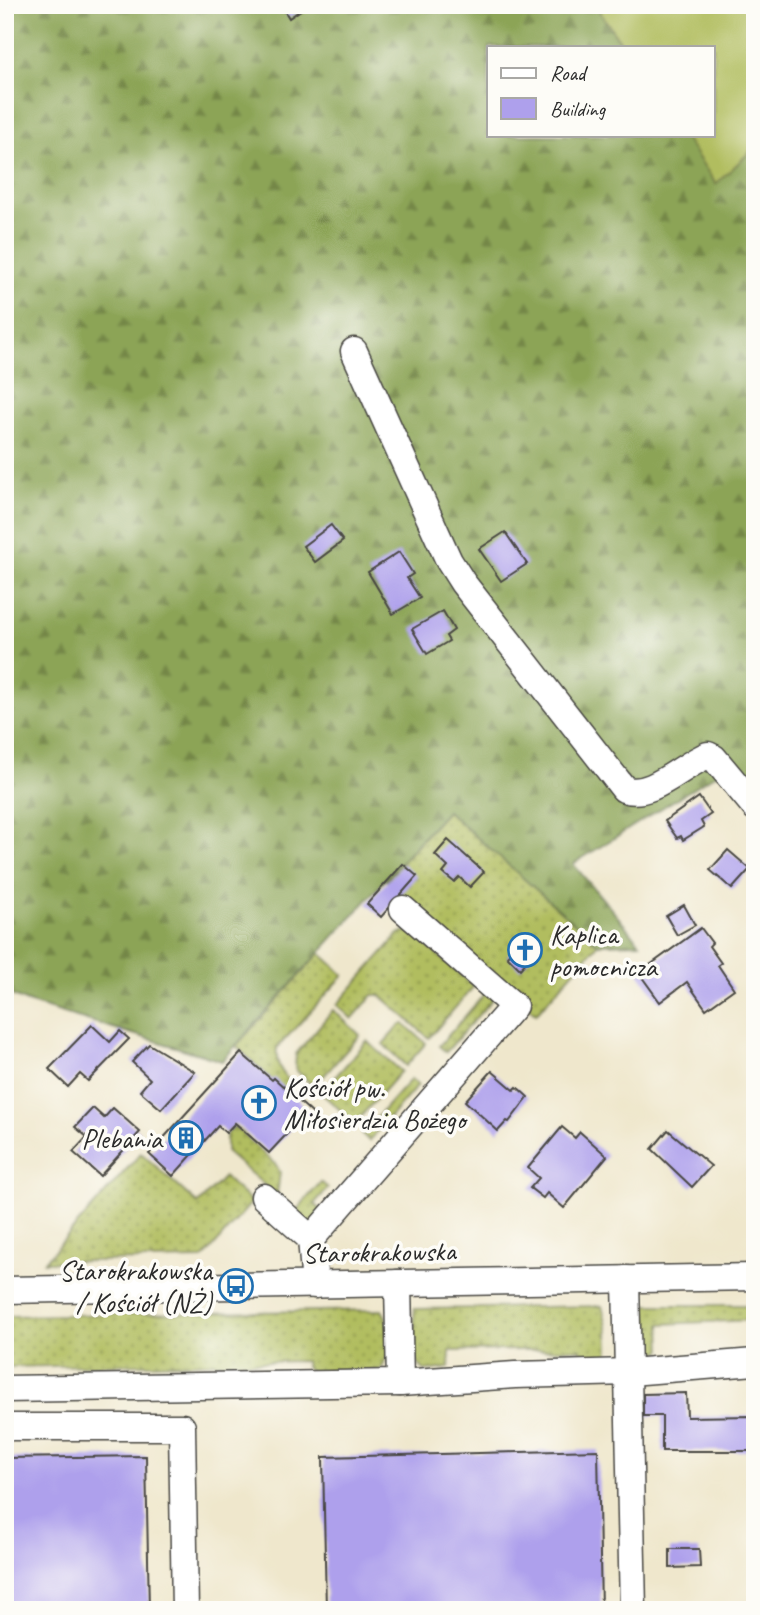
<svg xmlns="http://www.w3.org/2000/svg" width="760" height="1615" font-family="Caveat,sans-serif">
  <defs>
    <pattern id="grass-dots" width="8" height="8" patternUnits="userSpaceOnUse" patternTransform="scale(1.75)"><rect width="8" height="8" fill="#b1bd5f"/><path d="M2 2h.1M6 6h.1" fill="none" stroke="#909a4f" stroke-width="1.8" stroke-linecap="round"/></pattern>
    <pattern id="forest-firs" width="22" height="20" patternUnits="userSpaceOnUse" patternTransform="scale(1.75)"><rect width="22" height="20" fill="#8ca456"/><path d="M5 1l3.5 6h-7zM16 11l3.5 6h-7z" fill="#738647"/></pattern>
  </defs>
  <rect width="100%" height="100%" fill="#fdfcf7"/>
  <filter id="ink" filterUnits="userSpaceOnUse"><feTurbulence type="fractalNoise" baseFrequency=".0143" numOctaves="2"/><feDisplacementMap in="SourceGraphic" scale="14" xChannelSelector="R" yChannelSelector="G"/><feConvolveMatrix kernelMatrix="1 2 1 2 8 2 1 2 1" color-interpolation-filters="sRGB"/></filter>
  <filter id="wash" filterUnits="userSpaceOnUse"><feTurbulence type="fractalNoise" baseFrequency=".00686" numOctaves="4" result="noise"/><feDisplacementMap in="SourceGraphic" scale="28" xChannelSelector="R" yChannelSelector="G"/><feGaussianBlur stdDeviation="1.57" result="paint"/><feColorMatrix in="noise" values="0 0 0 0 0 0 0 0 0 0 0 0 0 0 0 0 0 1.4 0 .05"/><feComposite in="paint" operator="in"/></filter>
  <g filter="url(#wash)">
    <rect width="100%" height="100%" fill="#efe7cc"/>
    <g fill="url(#grass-dots)" stroke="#6e7445" stroke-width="2">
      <path d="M447 811 598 944 536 1014 386 880Z"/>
      <path d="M405 931 412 933 474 986 429 1038 380 995H373L352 1019 337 1005 399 934Z"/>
      <path d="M320 953 344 975 277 1048C275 1063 281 1072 291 1083L286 1089 272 1080 236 1046Z"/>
      <path d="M488 990 495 996 446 1052 439 1046Z"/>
      <path d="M333 1010 360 1035 314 1087 295 1069 296 1054Z"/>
      <path d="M404 1024 426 1043 406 1066 383 1044 400 1025Z"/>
      <path d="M367 1041 401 1071 355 1123 321 1093Z"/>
      <path d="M411 1079 418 1085 369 1141 362 1134Z"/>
      <path d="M234 1126 276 1165 280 1172 277 1196 226 1152V1135Z"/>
      <path d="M141 1153 198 1204 224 1177 252 1202 203 1259 44 1262Z"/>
      <path d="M321 1182 328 1188 314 1204 325 1214 313 1227 295 1212Z"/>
      <path d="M636 1305H755V1320L661 1324 662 1350 654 1354 642 1344V1319L633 1312Z"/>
      <path d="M602 1306C607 1323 613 1347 606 1364L581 1362V1349L450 1351 449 1368 425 1371 419 1365 416 1358 414 1309Z"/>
      <path d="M382 1310C394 1328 391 1354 380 1371L315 1374 306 1367 305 1361 5 1367V1316Z"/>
    </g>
    <path fill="url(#forest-firs)" stroke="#5c6840" stroke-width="2" d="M5 5H595L624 47H489V135H683L716 183 755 147V791L730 765 573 864 640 943 598 944 447 811 222 1061 27 1002 5 992Z"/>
    <path fill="#b1bd5f" stroke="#6e7445" stroke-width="2" d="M595 5H755V147L716 184 683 135H713V47H624Z"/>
    <g id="blocks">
      <g fill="#aea0ec">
        <path d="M281 5H308L289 18Z"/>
        <path d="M331 525 343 541 315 562 303 546Z"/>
        <path d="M505 532 527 564 501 581 479 549Z"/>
        <path d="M399 552 413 574 407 578 420 598 393 614 368 572Z"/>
        <path d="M443 611 454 630 446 636 449 641 427 654 412 629Z"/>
        <path d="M699 797 711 814 701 821 704 827 683 840 681 836 677 838 665 821Z"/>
        <path d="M448 840 484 872 470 887 459 877 454 882 443 873 448 867 435 855Z"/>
        <path d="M728 850 750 869 732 889 710 870Z"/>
        <path d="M403 864 417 876 381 917 367 904Z"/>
        <path d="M684 905 695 925 677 935 666 916Z"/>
        <path d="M701 928 712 943 709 946 721 963 718 965 734 989 706 1009 687 982 660 1002 639 973Z"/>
        <path d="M530 931 543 943 520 969 507 956Z"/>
        <path d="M92 1025 110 1042 120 1031 129 1039 88 1081 80 1074 68 1087 49 1069Z"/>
        <path d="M149 1044 195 1072 161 1109 140 1091 150 1079 132 1062Z"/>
        <path d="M241 1053 272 1080 274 1078 313 1114 303 1125 299 1121 269 1153 235 1123 226 1133 218 1126 173 1176 149 1154Z"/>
        <path d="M492 1071 514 1090 517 1087 528 1097 509 1122 507 1121 498 1131 465 1101Z"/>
        <path d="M93 1108 104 1118 113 1108 140 1132 100 1176 73 1152 87 1137 75 1127Z"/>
        <path d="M562 1127 575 1138 580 1132 607 1156 564 1208 547 1193 543 1198 530 1188 539 1178 528 1168Z"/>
        <path d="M668 1130 711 1166 692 1187 652 1149Z"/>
        <path d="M686 1393 687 1417 755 1416V1451H662V1416H643V1394Z"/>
        <path d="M598 1450 601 1610H326L323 1457Z"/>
        <path d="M146 1456 149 1610H5V1458Z"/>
        <path d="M670 1549H699L700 1567 670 1568Z"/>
      </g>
    </g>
  </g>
  <g filter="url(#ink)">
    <use href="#blocks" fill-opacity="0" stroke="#484743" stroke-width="2"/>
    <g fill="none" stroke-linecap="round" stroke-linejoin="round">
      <g stroke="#484743" stroke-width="29">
        <g id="minor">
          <path d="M354 351 449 561 463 583 624 789C651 799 682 765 708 755L714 758 755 807"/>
          <path d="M264 1197 311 1239"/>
          <path d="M626 1279 633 1610"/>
          <path d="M398 1283 400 1383"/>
          <path d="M315 1285 311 1239 514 1006 403 909"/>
          <path d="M5 1290 755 1277"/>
          <path d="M5 1389 400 1383 515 1375 630 1372 755 1362"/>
          <path d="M5 1427H182L185 1610"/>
        </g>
      </g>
      <use href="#minor" stroke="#fff" stroke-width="26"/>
    </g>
  </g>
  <defs>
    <g id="church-ring" transform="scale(1.75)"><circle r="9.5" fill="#fdfcf7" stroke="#1f6fb2" stroke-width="1.5"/><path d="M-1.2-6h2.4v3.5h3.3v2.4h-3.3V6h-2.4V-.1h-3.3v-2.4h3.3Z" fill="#1f6fb2"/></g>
    <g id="building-ring" transform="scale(1.75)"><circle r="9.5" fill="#fdfcf7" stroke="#1f6fb2" stroke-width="1.5"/><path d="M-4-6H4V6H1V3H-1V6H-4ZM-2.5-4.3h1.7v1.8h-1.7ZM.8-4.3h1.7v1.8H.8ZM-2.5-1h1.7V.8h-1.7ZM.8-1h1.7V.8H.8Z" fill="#1f6fb2"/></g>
    <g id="bus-ring" transform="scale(1.75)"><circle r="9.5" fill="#fdfcf7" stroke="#1f6fb2" stroke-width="1.5"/><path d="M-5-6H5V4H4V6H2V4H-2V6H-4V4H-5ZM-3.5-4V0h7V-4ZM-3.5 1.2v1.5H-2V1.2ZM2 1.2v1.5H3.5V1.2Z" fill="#1f6fb2"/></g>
  </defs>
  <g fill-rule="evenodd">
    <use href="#church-ring" x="525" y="950"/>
    <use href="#church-ring" x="259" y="1103"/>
    <use href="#building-ring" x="186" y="1138"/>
    <use href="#bus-ring" x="236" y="1286"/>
  </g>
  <g text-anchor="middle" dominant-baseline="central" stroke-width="7" stroke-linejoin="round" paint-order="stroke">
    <g font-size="28" fill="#2b2b2b" stroke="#fdfcf7" text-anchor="start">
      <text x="550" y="934">Kaplica<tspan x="550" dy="32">pomocnicza</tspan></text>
      <text x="284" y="1087">Kościół pw.<tspan x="284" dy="32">Miłosierdzia Bożego</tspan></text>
      <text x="162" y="1138" text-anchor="end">Plebania</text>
      <text x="212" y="1270" text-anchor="end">Starokrakowska<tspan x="212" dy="32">/ Kościół (NŻ)</tspan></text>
    </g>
    <g font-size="28" fill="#2b2b2b" stroke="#fdfcf7">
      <text transform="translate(379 1252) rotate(-1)">Starokrakowska</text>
    </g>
  </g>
  <rect width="760" height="1615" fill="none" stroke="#fdfcf7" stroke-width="28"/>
  <rect x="487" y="46" width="228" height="91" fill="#fdfcf7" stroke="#a9a8a5" stroke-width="2"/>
  <rect x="501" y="68" width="35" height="10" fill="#ffffff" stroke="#a9a8a5" stroke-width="2"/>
  <text x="550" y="80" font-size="21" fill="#2b2b2b">Road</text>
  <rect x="501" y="98" width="35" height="21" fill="#aea0ec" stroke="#a9a8a5" stroke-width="2"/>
  <text x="550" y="116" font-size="21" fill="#2b2b2b">Building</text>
</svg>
